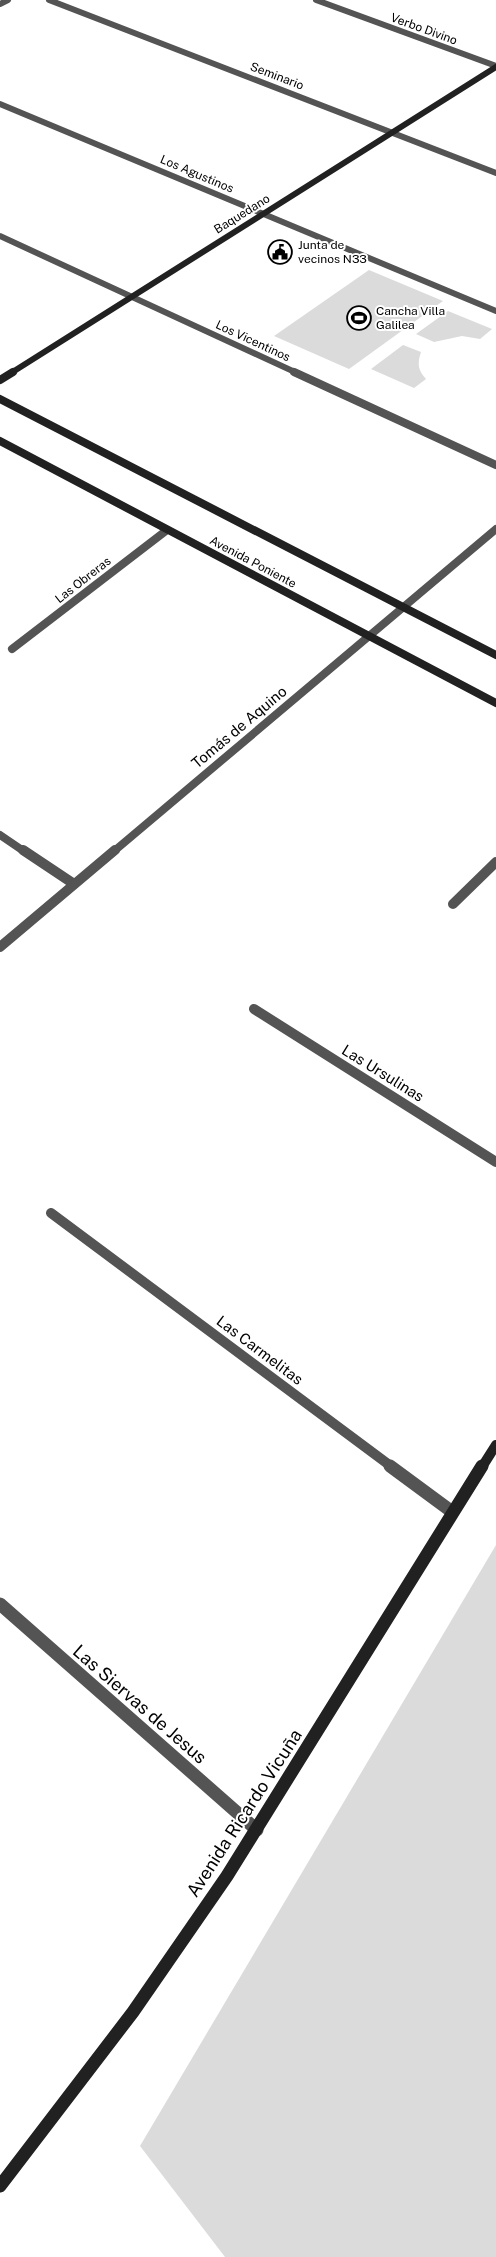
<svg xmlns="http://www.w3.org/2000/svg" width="496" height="2257" font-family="'Public Sans',sans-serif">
  <rect width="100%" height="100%" fill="#fff"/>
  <g fill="#dbdbdb">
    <path d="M369 270 443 301 349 369 274 336Z"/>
    <path d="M448 311 492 329 480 339 462 336 434 342 416 334Z"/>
    <path d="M403 345 421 352C417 364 418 370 426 379L414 388 371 369Z"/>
    <path d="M496 1545V2257H225L140 2146Z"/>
  </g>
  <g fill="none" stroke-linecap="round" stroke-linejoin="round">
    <g stroke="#545454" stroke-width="6">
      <path d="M49 0 496 173"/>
      <path d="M316 0 496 66"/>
      <path d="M0 4 8 0"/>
      <path d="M0 104 496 311"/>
      <path d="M0 236 297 373"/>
    </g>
    <g stroke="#545454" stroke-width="8">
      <path d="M294 372 496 465"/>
      <path d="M12 649 167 530"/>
      <path d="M0 835 25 852"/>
      <path d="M113 852 496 529"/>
    </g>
    <g stroke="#545454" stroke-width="10">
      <path d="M23 850 74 884"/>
      <path d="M453 904 496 862"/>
      <path d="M0 947 115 850"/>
      <path d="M254 1009 496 1162"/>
      <path d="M51 1213 392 1467"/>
    </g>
    <g stroke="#545454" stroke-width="13">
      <path d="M390 1466 451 1511"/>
      <path d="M0 1604 257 1830"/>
    </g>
    <path stroke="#212121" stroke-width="6" d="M11 373 496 67"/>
    <g stroke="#212121" stroke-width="8">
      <path d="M0 380 13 372"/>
      <path d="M0 399 496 655"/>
      <path d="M0 441 496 703"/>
    </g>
    <path stroke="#212121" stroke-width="10" d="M482 1467 496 1445"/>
    <path stroke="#212121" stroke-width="13" d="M0 2186 133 2012 227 1876 482 1466"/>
  </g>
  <defs>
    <g id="civic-ring" transform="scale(1.25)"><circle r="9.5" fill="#fff" stroke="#000" stroke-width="1.5"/><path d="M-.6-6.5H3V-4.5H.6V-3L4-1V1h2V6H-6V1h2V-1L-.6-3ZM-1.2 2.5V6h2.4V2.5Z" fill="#000"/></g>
    <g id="stadium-ring" transform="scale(1.25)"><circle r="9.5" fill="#fff" stroke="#000" stroke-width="1.5"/><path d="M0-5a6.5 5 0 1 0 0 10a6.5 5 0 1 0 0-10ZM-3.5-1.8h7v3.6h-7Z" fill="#000"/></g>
  </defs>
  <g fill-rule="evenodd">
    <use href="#civic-ring" x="280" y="252"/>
    <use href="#stadium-ring" x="359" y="318"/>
  </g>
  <g text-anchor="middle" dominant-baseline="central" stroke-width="4" stroke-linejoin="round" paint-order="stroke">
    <g font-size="12" fill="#000" stroke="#fff">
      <text transform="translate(424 29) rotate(20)">Verbo Divino</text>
      <text transform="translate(277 76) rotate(21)">Seminario</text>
      <text transform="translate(197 174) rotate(23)">Los Agustinos</text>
      <text transform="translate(242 214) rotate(-32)">Baquedano</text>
      <text transform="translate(253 341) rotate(25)">Los Vicentinos</text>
      <text transform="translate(253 562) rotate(28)">Avenida Poniente</text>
      <text transform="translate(83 580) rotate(-38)">Las Obreras</text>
    </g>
    <g font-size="12" fill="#000" stroke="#fff" text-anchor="start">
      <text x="298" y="245">Junta de<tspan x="298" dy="14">vecinos N33</tspan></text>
      <text x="376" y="311">Cancha Villa<tspan x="376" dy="14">Galilea</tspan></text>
    </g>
    <g font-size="15" fill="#000" stroke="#fff">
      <text transform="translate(239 727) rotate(-40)">Tomás de Aquino</text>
      <text transform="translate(383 1073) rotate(32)">Las Ursulinas</text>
      <text transform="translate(260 1350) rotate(37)">Las Carmelitas</text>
    </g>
    <g font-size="18" fill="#000" stroke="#fff">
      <text transform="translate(140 1704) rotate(41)">Las Siervas de Jesus</text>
      <text transform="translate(244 1813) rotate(-57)">Avenida Ricardo Vicuña</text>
    </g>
  </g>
</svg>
